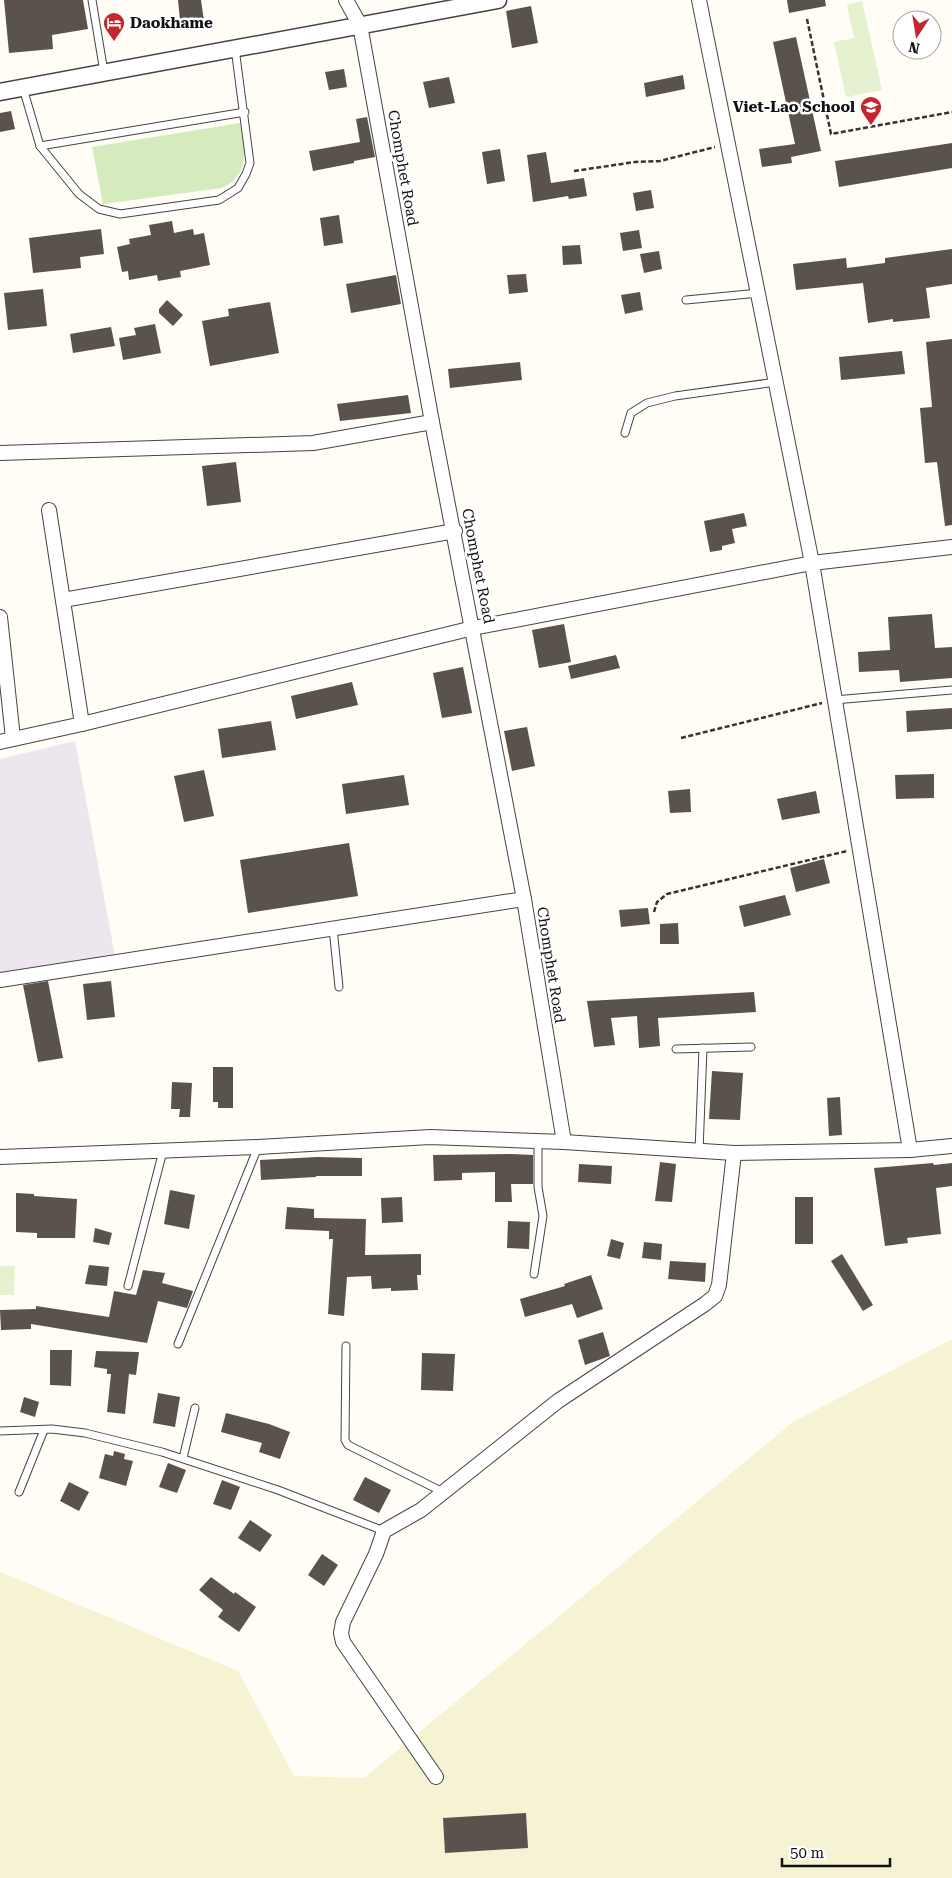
<svg xmlns="http://www.w3.org/2000/svg" width="952" height="1878" font-family="'Roboto Serif',serif">
  <rect width="100%" height="100%" fill="#fffdf5"/>
  <path fill="#eee6ef" d="M75 741 115 956 0 978V759Z"/>
  <path fill="#f6f3d4" d="M952 1339V1878H0V1572L238 1671 294 1776 364 1778 793 1422Z"/>
  <path fill="#d5ebbd" d="M240 123C244 149 252 174 222 188L103 204 92 147Z"/>
  <g fill="#e6f2cf">
    <path d="M862 1 882 90 846 97 834 42 854 38 847 5Z"/>
    <path d="M0 1266H15L14 1295H0Z"/>
  </g>
  <g fill="#5a524d">
    <path d="M4 0H83L88 29 52 35 53 49 9 53Z"/>
    <path d="M178 0H201L205 28 181 30Z"/>
    <path d="M787 0H825L826 6 789 13Z"/>
    <path d="M531 6 538 43 512 48 506 11Z"/>
    <path d="M796 37 821 151 791 157 792 163 762 167 759 149 795 144 773 42Z"/>
    <path d="M344 69 347 87 329 90 325 72Z"/>
    <path d="M683 75 685 89 646 97 644 83Z"/>
    <path d="M449 77 455 103 429 108 423 82Z"/>
    <path d="M11 111 15 129 0 132V113Z"/>
    <path d="M367 117 375 157 354 161V163L313 171 309 151 360 142 356 119Z"/>
    <path d="M952 143V168L839 187 835 161Z"/>
    <path d="M500 149 505 181 487 184 482 152Z"/>
    <path d="M546 152 551 183 584 178 587 196 569 199 568 196 533 202 527 155Z"/>
    <path d="M651 190 654 208 636 211 633 193Z"/>
    <path d="M339 215 343 243 324 246 320 218Z"/>
    <path d="M172 221 174 233 193 229 194 235 204 233 210 265 180 271 181 277 158 281 157 275 129 280 128 271 122 272 117 247 130 244 129 239 151 235 149 225Z"/>
    <path d="M101 229 104 254 80 257 81 268 33 273 29 238Z"/>
    <path d="M639 230 642 248 623 251 620 233Z"/>
    <path d="M580 245 582 264 563 265 562 246Z"/>
    <path d="M952 249V284L926 288 930 318 893 322V319L868 323 863 283 796 290 793 264 846 258 847 268 885 263V258Z"/>
    <path d="M659 251 662 269 644 273 640 254Z"/>
    <path d="M526 274 528 292 509 294 507 275Z"/>
    <path d="M396 275 401 304 351 313 346 284Z"/>
    <path d="M43 289 47 326 8 330 4 293Z"/>
    <path d="M640 292 643 310 625 314 621 295Z"/>
    <path d="M167 300 183 315 173 326 159 313V309Z"/>
    <path d="M270 302 279 353 210 366 202 321 229 316 228 309Z"/>
    <path d="M155 324 161 353 123 360 119 338 136 335 134 328Z"/>
    <path d="M111 327 115 346 73 353 70 334Z"/>
    <path d="M952 339V525L945 526 937 462 925 463 920 408 932 407 926 342Z"/>
    <path d="M902 351 905 374 841 380 839 357Z"/>
    <path d="M520 362 522 380 450 388 448 369Z"/>
    <path d="M408 395 411 413 340 421 337 404Z"/>
    <path d="M236 462 241 502 207 506 202 466Z"/>
    <path d="M744 513 747 526 732 529 735 543 722 546V550L710 552 704 521Z"/>
    <path d="M932 614 935 648 952 647V678L900 682 899 670 859 672 858 652 890 650 888 617Z"/>
    <path d="M564 624 571 662 539 668 532 630Z"/>
    <path d="M616 655 620 668 571 679 568 666Z"/>
    <path d="M463 667 472 713 442 718 433 673Z"/>
    <path d="M352 682 358 705 296 719 291 696Z"/>
    <path d="M952 708V729L907 732 906 711Z"/>
    <path d="M271 721 276 750 222 758 218 729Z"/>
    <path d="M527 727 535 766 512 771 504 731Z"/>
    <path d="M204 770 214 816 184 822 174 776Z"/>
    <path d="M934 774V798L896 799 895 775Z"/>
    <path d="M404 775 409 805 346 814 342 784Z"/>
    <path d="M690 789 691 812 670 813 668 791Z"/>
    <path d="M816 791 820 813 782 820 777 799Z"/>
    <path d="M349 843 358 896 248 913 240 860Z"/>
    <path d="M824 859 830 883 796 892 790 868Z"/>
    <path d="M785 895 791 915 744 927 739 906Z"/>
    <path d="M648 908 650 924 621 927 619 910Z"/>
    <path d="M678 923 679 944H660V924Z"/>
    <path d="M48 981 63 1058 38 1062 23 985Z"/>
    <path d="M111 981 115 1017 87 1020 83 984Z"/>
    <path d="M754 992 756 1012 658 1018 660 1046 639 1048 637 1016 611 1018 615 1045 594 1047 587 1001Z"/>
    <path d="M213 1067H233V1108H218V1102H213Z"/>
    <path d="M712 1071 743 1073 740 1120 709 1119Z"/>
    <path d="M172 1082 192 1083 190 1117H179L180 1109H171Z"/>
    <path d="M840 1097 842 1135 829 1136 827 1098Z"/>
    <path d="M511 1154 533 1155V1184H511L512 1202H495V1172L462 1173V1180L434 1181 433 1155Z"/>
    <path d="M317 1157 362 1158V1176H316V1177L261 1180 260 1160Z"/>
    <path d="M660 1162 676 1164 672 1202 655 1201Z"/>
    <path d="M933 1163 934 1165 952 1163V1186L936 1188 941 1234 907 1238 908 1243 885 1246 874 1168Z"/>
    <path d="M579 1164 612 1166 611 1184 578 1182Z"/>
    <path d="M170 1190 195 1195 189 1229 164 1224Z"/>
    <path d="M16 1193 34 1194V1196L77 1199 75 1238H37V1233L16 1232Z"/>
    <path d="M402 1197 403 1222 382 1223 381 1198Z"/>
    <rect x="795" y="1197" width="18" height="47"/>
    <path d="M287 1207 314 1209V1218L366 1219 365 1255 421 1254V1275H417L418 1290 391 1291V1288L372 1289 371 1276 347 1277 344 1316 328 1314 333 1239H329V1231L285 1229Z"/>
    <path d="M508 1221 530 1222 529 1249 507 1248Z"/>
    <path d="M95 1228 112 1233 109 1245 93 1242Z"/>
    <path d="M611 1239 624 1243 620 1259 607 1256Z"/>
    <path d="M644 1242 662 1244 661 1260 642 1258Z"/>
    <path d="M842 1254 873 1305 863 1311 831 1261Z"/>
    <path d="M670 1261 706 1263 705 1282 668 1279Z"/>
    <path d="M89 1265 109 1267 107 1286 85 1284Z"/>
    <path d="M143 1270 165 1273 162 1283 193 1291 187 1308 158 1301 147 1343 31 1324V1329L1 1330 0 1310 36 1309V1306L109 1317 114 1291 136 1295Z"/>
    <path d="M591 1275 603 1309 577 1318 572 1304 525 1317 520 1299 565 1286 564 1284Z"/>
    <path d="M603 1332 610 1356 585 1365 578 1340Z"/>
    <path d="M50 1350H72L71 1386 50 1385Z"/>
    <path d="M96 1351 139 1352 136 1375 129 1374 125 1414 107 1412 111 1374H107V1369L94 1367Z"/>
    <path d="M422 1353 455 1354 453 1391 421 1390Z"/>
    <path d="M158 1393 180 1397 175 1427 153 1423Z"/>
    <path d="M24 1397 39 1402 35 1417 20 1412Z"/>
    <path d="M226 1413 269 1424 290 1432 280 1459 259 1452 262 1443 221 1432Z"/>
    <path d="M114 1451 125 1454 124 1459 133 1461 126 1486 99 1478 105 1454 113 1456Z"/>
    <path d="M168 1463 186 1470 177 1493 159 1487Z"/>
    <path d="M365 1477 391 1490 379 1513 353 1500Z"/>
    <path d="M222 1480 240 1487 231 1510 213 1504Z"/>
    <path d="M69 1482 89 1492 79 1511 60 1501Z"/>
    <path d="M250 1520 272 1535 260 1552 238 1538Z"/>
    <path d="M322 1554 338 1565 324 1586 308 1575Z"/>
    <path d="M211 1577 234 1594 235 1592 256 1607 239 1632 218 1617 223 1610 199 1590Z"/>
    <path d="M526 1813 528 1848 445 1853 443 1818Z"/>
  </g>
  <g fill="none" stroke-linecap="round" stroke-linejoin="round">
    <g stroke="#444" stroke-width="9">
      <g id="service">
        <path d="M92 0 104 72"/>
        <path d="M23 88 40 146 79 194 99 209 120 214 219 200 238 188 246 174 250 163 235 48"/>
        <path d="M40 146 245 112"/>
        <path d="M686 300 759 293"/>
        <path d="M625 433 631 413 647 403 675 396 776 382"/>
        <path d="M834 700 952 690"/>
        <path d="M333 928 339 987"/>
        <path d="M676 1049 751 1047"/>
        <path d="M699 1151 703 1048"/>
        <path d="M534 1274 543 1216 538 1187V1141"/>
        <path d="M128 1286 163 1151"/>
        <path d="M178 1344 258 1147"/>
        <path d="M346 1346 345 1440 348 1445 443 1492"/>
        <path d="M0 1431 52 1429 85 1433 162 1452 278 1490 384 1531"/>
        <path d="M183 1458 195 1408"/>
        <path d="M19 1492 44 1430"/>
      </g>
    </g>
    <g stroke="#444" stroke-width="16">
      <g id="minor">
        <path d="M346 0 360 25 432 422 524 899 564 1142"/>
        <path d="M699 0 812 563 910 1150"/>
        <path d="M0 453 313 443 432 422"/>
        <path d="M49 510 82 724"/>
        <path d="M63 600 455 531"/>
        <path d="M0 617 13 738"/>
        <path d="M0 742 82 724 473 628 812 563 952 547"/>
        <path d="M0 980 524 899"/>
        <path d="M0 1157 258 1147 430 1137 564 1142 734 1153 910 1150 952 1146"/>
        <path d="M436 1777 343 1642 341 1633 343 1622 376 1554 384 1531 421 1510 558 1401 705 1304 715 1296 719 1285 734 1153"/>
      </g>
    </g>
    <g stroke="#444" stroke-width="19">
      <path id="tertiary" d="M0 92 498 0"/>
    </g>
    <g stroke="#333" stroke-width="2.5" stroke-dasharray="5 2.5" stroke-linecap="butt">
      <path d="M807 19 831 134 952 112"/>
      <path d="M574 171 635 162 660 161 715 147"/>
      <path d="M681 738 822 703"/>
      <path d="M654 912 657 902 667 894 847 851"/>
    </g>
    <use href="#service" stroke="#fff" stroke-width="7"/>
    <use href="#minor" stroke="#fff" stroke-width="14"/>
    <use href="#tertiary" stroke="#fff" stroke-width="16"/>
  </g>
  <defs>
    <g id="hotel-pin" transform="scale(1.125)"><path d="M0 17L-7.5 6A9.5 9.5 0 1 1 7.5 6Z" fill="#c4262e" stroke="#fff"/><path d="M-6-4.5h1.5V1H6V5H4.5V3h-9V5H-6ZM-4 0a1.8 1.8 0 1 1 3.6 0ZM.5 0V-2.5h3Q6-2.5 6 0Z" fill="#fff"/></g>
    <g id="school-pin" transform="scale(1.125)"><path d="M0 17L-7.5 6A9.5 9.5 0 1 1 7.5 6Z" fill="#c4262e" stroke="#fff"/><path d="M0-5L7-2L0 1L-7-2ZM-4 1L0 2.5L4 1V4Q0 6-4 4Z" fill="#fff"/></g>
  </defs>
  <g fill-rule="evenodd">
    <use href="#hotel-pin" x="114" y="23"/>
    <use href="#school-pin" x="871" y="107"/>
  </g>
  <g text-anchor="middle" dominant-baseline="central" stroke-width="5" stroke-linejoin="round" paint-order="stroke">
    <g font-size="15" font-weight="bold" fill="#111" stroke="#fff" text-anchor="start">
      <text x="130" y="23">Daokhame</text>
      <text x="855" y="107" text-anchor="end">Viet-Lao School</text>
    </g>
    <g font-size="15" fill="#111" stroke="#fff">
      <text transform="translate(403 168) rotate(80)">Chomphet Road</text>
      <text transform="translate(478 566) rotate(79)">Chomphet Road</text>
      <text transform="translate(551 965) rotate(81)">Chomphet Road</text>
    </g>
  </g>
  <g transform="translate(917 35) rotate(192)"><circle r="24" fill="#ffffff" stroke="#a0a0a0"/>
  <path d="M0-4L9 19L0 12L-9 19Z" fill="#c4262e"/>
  <text y="-8" font-size="14" font-weight="bold" text-anchor="middle" fill="#111111">N</text>
  </g>
  <path d="M782 1858v8h108v-8" fill="none" stroke="#111111" stroke-width="2.5"/>
  <text x="790" y="1858" font-size="15" fill="#111111" stroke="#ffffff" stroke-width="4" paint-order="stroke">50 m</text>
</svg>
